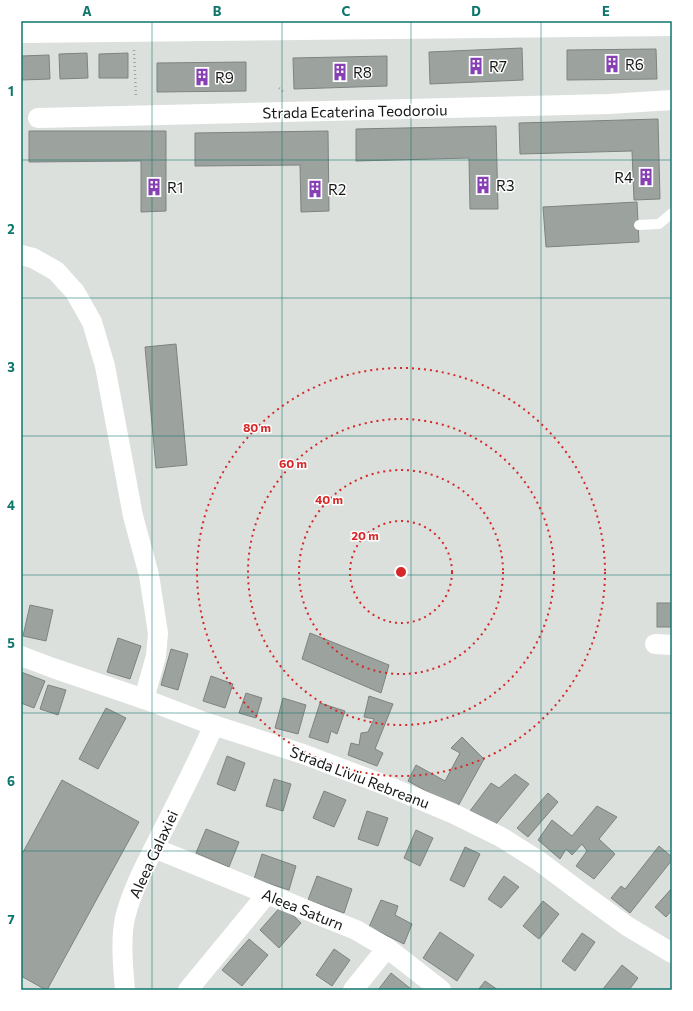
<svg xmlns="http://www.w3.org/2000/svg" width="693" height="1011" font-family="Commissioner,sans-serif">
  <rect width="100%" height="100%" fill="#dbe0dd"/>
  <g fill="#9ca29e" stroke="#7e8380">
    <path d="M522 48 523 80 430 84 429 52Z"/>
    <path d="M656 49 657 79 567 80V50Z"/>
    <path d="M87 53 88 78 60 79 59 54Z"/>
    <path d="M128 53V78H99V54Z"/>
    <path d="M49 55 50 79 21 80V56Z"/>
    <path d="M387 56V86L294 89 293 58Z"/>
    <path d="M246 62V91L157 92V63Z"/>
    <path d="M658 119 660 199 634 200 632 151 520 154 519 123Z"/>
    <path d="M496 126 498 209H470L469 158 356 161V129Z"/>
    <path d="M29 131H166V211L141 212V161L29 162Z"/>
    <path d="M328 131 329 211 301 212 300 165 195 166V133Z"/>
    <path d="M637 202 639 242 546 247 543 207Z"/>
    <path d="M176 344 187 465 156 468 145 347Z"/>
    <rect x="657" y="603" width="15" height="24"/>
    <path d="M30 605 53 610 46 641 23 636Z"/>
    <path d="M310 633 389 665 381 693 302 659Z"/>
    <path d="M118 638 141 646 130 679 107 672Z"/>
    <path d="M171 649 188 654 178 690 161 685Z"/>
    <path d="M21 672 45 681 34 708 21 703Z"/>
    <path d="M211 676 233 684 225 708 203 701Z"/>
    <path d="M48 685 66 690 58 715 40 709Z"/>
    <path d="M246 693 262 698 256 718 239 713Z"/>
    <path d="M369 696 393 704 375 749 383 753 377 766 348 755 351 743 359 745 361 733 368 732 374 719 364 717Z"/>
    <path d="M283 698 306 705 298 734 275 728Z"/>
    <path d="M320 703 345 711 337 734 331 731 328 743 309 737Z"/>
    <path d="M106 708 126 718 98 769 79 759Z"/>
    <path d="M462 737 484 759 457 808 408 781 416 765 445 781 460 753 451 748Z"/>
    <path d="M227 756 245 763 235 791 217 784Z"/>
    <path d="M515 774 529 784 496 824 470 811 491 783 499 788Z"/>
    <path d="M274 779 291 784 283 811 266 806Z"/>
    <path d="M62 780 139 822 47 990H46L21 976V856Z"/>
    <path d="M324 791 346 800 334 827 313 818Z"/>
    <path d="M548 793 558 802 528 837 517 828Z"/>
    <path d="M597 806 617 817 599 839 615 854 594 879 576 866 587 851 582 844 572 855 566 849 560 859 538 840 552 820 572 836Z"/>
    <path d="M367 811 388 818 378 846 358 839Z"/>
    <path d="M206 829 239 842 229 867 196 853Z"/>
    <path d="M416 830 433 838 420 866 404 858Z"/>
    <path d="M659 846 672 857V860L630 913 611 898 621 886 625 889Z"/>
    <path d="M465 847 480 854 464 887 450 880Z"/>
    <path d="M262 854 296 866 289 890 254 879Z"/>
    <path d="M317 876 352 889 344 913 308 900Z"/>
    <path d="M504 876 519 887 501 908 488 899Z"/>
    <path d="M672 888V910L666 917 655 907Z"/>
    <path d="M381 900 398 906 395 915 412 924 404 944 369 927Z"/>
    <path d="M543 901 559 914 539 939 523 926Z"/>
    <path d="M282 905 301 923 279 948 260 930Z"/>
    <path d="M440 932 474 955 457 981 423 958Z"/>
    <path d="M582 933 595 942 575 971 562 961Z"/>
    <path d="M249 939 268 955 242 986 222 970Z"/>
    <path d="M334 949 350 960 332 986 316 975Z"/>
    <path d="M622 965 638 978 629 990H604L603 989Z"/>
    <path d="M391 973 411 989 410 990H378Z"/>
    <path d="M485 981 498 990H478Z"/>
  </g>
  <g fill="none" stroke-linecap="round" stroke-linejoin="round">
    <g stroke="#9fa3a1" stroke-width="2.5" stroke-dasharray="1 3" stroke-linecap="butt">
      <path d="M134 50 136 97"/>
      <path d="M279 88 285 93"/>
    </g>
    <path stroke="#fff" stroke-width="10" d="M639 225 659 224 672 213"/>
    <g stroke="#fff" stroke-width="20">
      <path d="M38 118 609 104 672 100"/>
      <path d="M21 255 33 258 56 271 75 292 92 322 105 366 133 516 149 575 158 633 156 656 144 699"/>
      <path d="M655 644 672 645"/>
      <path d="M21 656 53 668 144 699 207 723 303 754 390 787 452 813 501 837 539 861 579 891 627 926 672 953"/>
      <path d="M154 848 356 930 387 948 441 990"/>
      <path d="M125 990C123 968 120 935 126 914 133 888 147 862 159 838 178 801 197 763 214 725"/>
      <path d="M188 990 267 894"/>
      <path d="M353 990 387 948"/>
    </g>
    <path stroke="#fff" stroke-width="22" d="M21 32 672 25"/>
  </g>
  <path fill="none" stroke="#0f766e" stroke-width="1" stroke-opacity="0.55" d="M152 21V990M282 21V990M411 21V990M541 21V990M21 160H672M21 298H672M21 436H672M21 575H672M21 713H672M21 851H672"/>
  <g fill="none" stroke="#d62828" stroke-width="2" stroke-dasharray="2 4">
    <circle cx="401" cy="572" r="51"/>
    <circle cx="401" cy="572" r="102"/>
    <circle cx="401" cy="572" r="153"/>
    <circle cx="401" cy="572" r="204"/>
  </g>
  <defs>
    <g id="building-bare" transform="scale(1.38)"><path d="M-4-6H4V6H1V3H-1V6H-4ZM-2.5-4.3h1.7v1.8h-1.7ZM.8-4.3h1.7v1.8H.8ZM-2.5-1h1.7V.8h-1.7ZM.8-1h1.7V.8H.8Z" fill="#8640b4" stroke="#fff" stroke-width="2.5" paint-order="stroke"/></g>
  </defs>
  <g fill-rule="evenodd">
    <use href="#building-bare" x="612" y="64"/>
    <use href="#building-bare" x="476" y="66"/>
    <use href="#building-bare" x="340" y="72"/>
    <use href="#building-bare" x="202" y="77"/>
    <use href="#building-bare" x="646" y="177"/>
    <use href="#building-bare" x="483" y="185"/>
    <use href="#building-bare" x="154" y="187"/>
    <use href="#building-bare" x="315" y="189"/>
  </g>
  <g text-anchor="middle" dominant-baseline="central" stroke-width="3" stroke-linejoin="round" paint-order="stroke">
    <g font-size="15" fill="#151716" stroke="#fff" text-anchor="start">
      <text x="625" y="64">R6</text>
      <text x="489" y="66">R7</text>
      <text x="353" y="72">R8</text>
      <text x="215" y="77">R9</text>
      <text x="633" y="177" text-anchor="end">R4</text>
      <text x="496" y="185">R3</text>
      <text x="167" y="187">R1</text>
      <text x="328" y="189">R2</text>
    </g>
    <g font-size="15" fill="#151716" stroke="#fff">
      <text transform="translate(355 111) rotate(-1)">Strada Ecaterina Teodoroiu</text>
      <text transform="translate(360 777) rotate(21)">Strada Liviu Rebreanu</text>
      <text transform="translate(153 854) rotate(-65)">Aleea Galaxiei</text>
      <text transform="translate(303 909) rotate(22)">Aleea Saturn</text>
    </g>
  </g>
  <circle cx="401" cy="572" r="6" fill="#d62828" stroke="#fff" stroke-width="2"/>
  <g font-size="12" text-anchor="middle" font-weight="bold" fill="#d62828" stroke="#fff" stroke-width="3" stroke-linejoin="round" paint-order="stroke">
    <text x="257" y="432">80 m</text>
    <text x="293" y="468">60 m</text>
    <text x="329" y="504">40 m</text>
    <text x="365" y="540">20 m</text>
  </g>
  <rect width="693" height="1011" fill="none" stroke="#ffffff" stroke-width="44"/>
  <rect x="22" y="22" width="649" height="967" fill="none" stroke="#0f766e" stroke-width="1.5"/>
  <g font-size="13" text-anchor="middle" font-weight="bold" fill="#0f766e">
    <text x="87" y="16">A</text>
    <text x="217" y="16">B</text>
    <text x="346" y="16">C</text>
    <text x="476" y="16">D</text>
    <text x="606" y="16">E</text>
    <text x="11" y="96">1</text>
    <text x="11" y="234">2</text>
    <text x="11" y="372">3</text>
    <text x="11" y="510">4</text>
    <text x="11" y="648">5</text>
    <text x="11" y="786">6</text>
    <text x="11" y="924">7</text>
  </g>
</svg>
